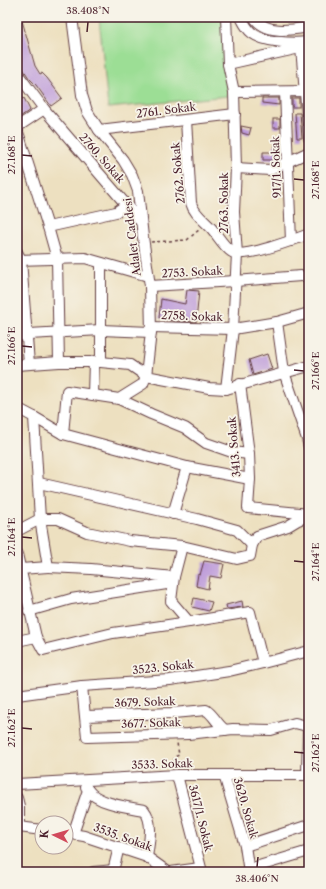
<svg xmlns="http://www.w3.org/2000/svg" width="326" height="889" font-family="'Libre Caslon Text',serif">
  <rect width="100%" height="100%" fill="#f7f3e8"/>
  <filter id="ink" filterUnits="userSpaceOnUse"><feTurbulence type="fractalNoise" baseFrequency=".025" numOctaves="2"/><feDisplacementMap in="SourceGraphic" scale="8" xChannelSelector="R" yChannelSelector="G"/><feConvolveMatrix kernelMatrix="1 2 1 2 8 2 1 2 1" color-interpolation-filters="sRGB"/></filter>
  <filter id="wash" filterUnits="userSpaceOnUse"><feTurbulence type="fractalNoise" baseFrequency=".012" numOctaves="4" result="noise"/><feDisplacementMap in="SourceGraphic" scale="16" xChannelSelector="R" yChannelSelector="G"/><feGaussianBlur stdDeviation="0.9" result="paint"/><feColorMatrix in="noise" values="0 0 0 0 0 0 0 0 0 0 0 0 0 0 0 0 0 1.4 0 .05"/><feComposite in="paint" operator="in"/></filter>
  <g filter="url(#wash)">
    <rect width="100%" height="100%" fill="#ede0c0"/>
    <path fill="#9cde95" stroke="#737e60" d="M99 17H223L228 96 108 108Z"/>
    <g id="blocks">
      <g fill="#bb98d9">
        <path d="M17 17H21L35 66 40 74 42 73 47 78 62 98 51 106 36 85 29 78 17 59Z"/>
        <path d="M24 98 30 110 17 119V102Z"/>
        <path d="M262 98H279V105L262 103Z"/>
        <rect x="292" y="98" width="7" height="9"/>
        <path d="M295 113H300L302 138H297Z"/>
        <rect x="273" y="119" width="7" height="9"/>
        <path d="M241 126 251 128 249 135 242 133Z"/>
        <path d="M274 144H281V158L276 160H263V152H274Z"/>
        <path d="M282 172V182H278V173Z"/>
        <path d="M187 290 199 291 196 322 174 321 159 318 161 299 185 304Z"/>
        <path d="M267 354 272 369 253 375 249 360Z"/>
        <path d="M204 561 224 564 221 578 210 576 208 589 196 586 198 574 200 575Z"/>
        <path d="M194 598 212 602 209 611 192 607Z"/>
        <path d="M242 601 243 607 227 609 226 605Z"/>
      </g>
    </g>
  </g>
  <g filter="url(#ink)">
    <use href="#blocks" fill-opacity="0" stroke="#623c41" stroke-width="1"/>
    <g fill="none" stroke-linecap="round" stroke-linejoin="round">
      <g stroke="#623c41" stroke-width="12">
        <g id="minor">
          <path d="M226 17 228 64 234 92 236 168 234 212 237 254 233 329 226 389"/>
          <path d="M241 17C244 23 246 28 252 33 263 42 293 44 307 42"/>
          <path d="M254 17C266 35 291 30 309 27"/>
          <path d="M301 48 309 138"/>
          <path d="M228 64 309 46"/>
          <path d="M17 73 44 109 141 222"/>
          <path d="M234 92 309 91"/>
          <path d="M285 92 291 241"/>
          <path d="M186 120 191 203C194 214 204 220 212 229 218 236 224 247 232 252 243 259 296 239 309 234"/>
          <path d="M17 127 44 109"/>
          <path d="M17 129 48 227 57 259 59 362"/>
          <path d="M99 130 235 114"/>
          <path d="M236 168 270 170 309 152"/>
          <path d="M48 227 116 212 126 205"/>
          <path d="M17 252 21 260 29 364"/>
          <path d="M17 260 85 258 148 276"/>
          <path d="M150 286 235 281 301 276"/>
          <path d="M277 322 284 372 307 439 309 447"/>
          <path d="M151 327 233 329 277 322 309 313"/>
          <path d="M17 336 29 334 101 330 151 332"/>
          <path d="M101 362V263"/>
          <path d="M17 365 59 362H101L130 365 146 376 209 388 226 389 309 366"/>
          <path d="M240 384 249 454 250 479 248 508 309 514"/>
          <path d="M93 395 94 361"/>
          <path d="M119 399 151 414 185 428 206 443 232 452 249 454"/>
          <path d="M17 408 34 417 40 519 48 567 91 569 174 577"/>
          <path d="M34 417 63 434 187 467 250 479"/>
          <path d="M63 434 67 391 119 399 143 384 146 376 151 332 150 286 143 237 138 191 132 175 123 160 99 130 87 111 82 95 72 17"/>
          <path d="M39 483 197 519 237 530 252 545"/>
          <path d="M173 514 187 467"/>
          <path d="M17 531 40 519H58L87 532 130 541 182 546 237 559 250 556 252 545 257 536 288 526 298 520 309 516"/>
          <path d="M17 554 36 637 43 650 113 633 189 622 171 601 174 577 182 546"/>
          <path d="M21 569 48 567"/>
          <path d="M29 611 71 599 173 583"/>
          <path d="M189 622 250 612 263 663"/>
          <path d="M17 641 36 637"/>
          <path d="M82 686 87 737 188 734 233 729 271 730 295 723 307 726 308 730 307 775"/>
          <path d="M17 695 82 686 170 680 229 671 263 663 309 651"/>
          <path d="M86 716 173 713 206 710C214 715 216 723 225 730"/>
          <path d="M177 775 202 872"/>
          <path d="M224 775 245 846 249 872"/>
          <path d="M17 784 177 775H309"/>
          <path d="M88 790C98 804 128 807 144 810 154 823 149 842 147 857"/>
          <path d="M17 798 19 806V816H17"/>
          <path d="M19 816V827L42 830"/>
          <path d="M66 833 84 836 147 857 168 872"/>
          <path d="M73 834 88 790 86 787"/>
          <path d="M245 846 309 825"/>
          <path d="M249 869 309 851"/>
          <path d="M93 872 115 870"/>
          <path d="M115 872 114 867 119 847"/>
          <path d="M171 872 200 868"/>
        </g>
      </g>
      <g stroke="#623c41" stroke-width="1.5" stroke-dasharray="3 3" stroke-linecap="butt">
        <path d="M151 242 187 240 200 229"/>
        <path d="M176 767 174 757 179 755 177 743"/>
      </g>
      <use href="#minor" stroke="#fff" stroke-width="10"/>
    </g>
  </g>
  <path fill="none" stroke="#4a1f2b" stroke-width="1.5" d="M87 32 88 22M22 155 32 156M294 179 304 180M22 346 32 347M294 370 304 371M22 537 32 538M294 561 304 562M22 728 32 729M294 752 304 753M257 867 258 857"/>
  <g text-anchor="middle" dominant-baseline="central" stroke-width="3.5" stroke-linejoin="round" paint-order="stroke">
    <g font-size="11" fill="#4a1f2b" stroke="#f7f3e8">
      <text transform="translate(166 110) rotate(-7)">2761. Sokak</text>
      <text transform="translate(102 158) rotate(49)">2760. Sokak</text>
      <text transform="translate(276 167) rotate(-92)">917/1. Sokak</text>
      <text transform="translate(178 173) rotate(-95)">2762. Sokak</text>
      <text transform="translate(224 203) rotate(-90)">2763. Sokak</text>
      <text transform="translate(132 237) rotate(-97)">Adalet Caddesi</text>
      <text transform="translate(192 272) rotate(-3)">2753. Sokak</text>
      <text transform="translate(192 316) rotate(2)">2758. Sokak</text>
      <text transform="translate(234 447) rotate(-95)">3413. Sokak</text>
      <text transform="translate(163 667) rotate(-6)">3523. Sokak</text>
      <text transform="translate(145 702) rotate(-2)">3679. Sokak</text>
      <text transform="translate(151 723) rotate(-2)">3677. Sokak</text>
      <text transform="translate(162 764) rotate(-2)">3533. Sokak</text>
      <text transform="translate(246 808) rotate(74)">3620. Sokak</text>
      <text transform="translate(201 818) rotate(76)">3617/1. Sokak</text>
      <text transform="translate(123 837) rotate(20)">3535. Sokak</text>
    </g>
  </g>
  <rect width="326" height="889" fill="none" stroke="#f7f3e8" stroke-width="44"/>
  <g transform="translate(54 835) rotate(275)"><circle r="19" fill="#f7f3e8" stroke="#b29e9c"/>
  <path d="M0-3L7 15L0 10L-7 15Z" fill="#d1495b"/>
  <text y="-6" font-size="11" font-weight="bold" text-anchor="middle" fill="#4a1f2b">K</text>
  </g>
  <rect x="22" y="22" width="282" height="845" fill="none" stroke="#4a1f2b" stroke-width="1.5"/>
  <g font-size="10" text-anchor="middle" fill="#4a1f2b">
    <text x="88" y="14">38.408°N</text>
    <text transform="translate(11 155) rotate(-90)" y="4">27.168°E</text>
    <text transform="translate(315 180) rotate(-90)" y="4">27.168°E</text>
    <text transform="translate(11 346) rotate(-90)" y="4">27.166°E</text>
    <text transform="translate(315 371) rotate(-90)" y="4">27.166°E</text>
    <text transform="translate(11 537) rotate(-90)" y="4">27.164°E</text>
    <text transform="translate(315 562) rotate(-90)" y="4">27.164°E</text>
    <text transform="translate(11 728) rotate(-90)" y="4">27.162°E</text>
    <text transform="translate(315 753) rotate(-90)" y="4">27.162°E</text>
    <text x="257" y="882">38.406°N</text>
  </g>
</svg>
